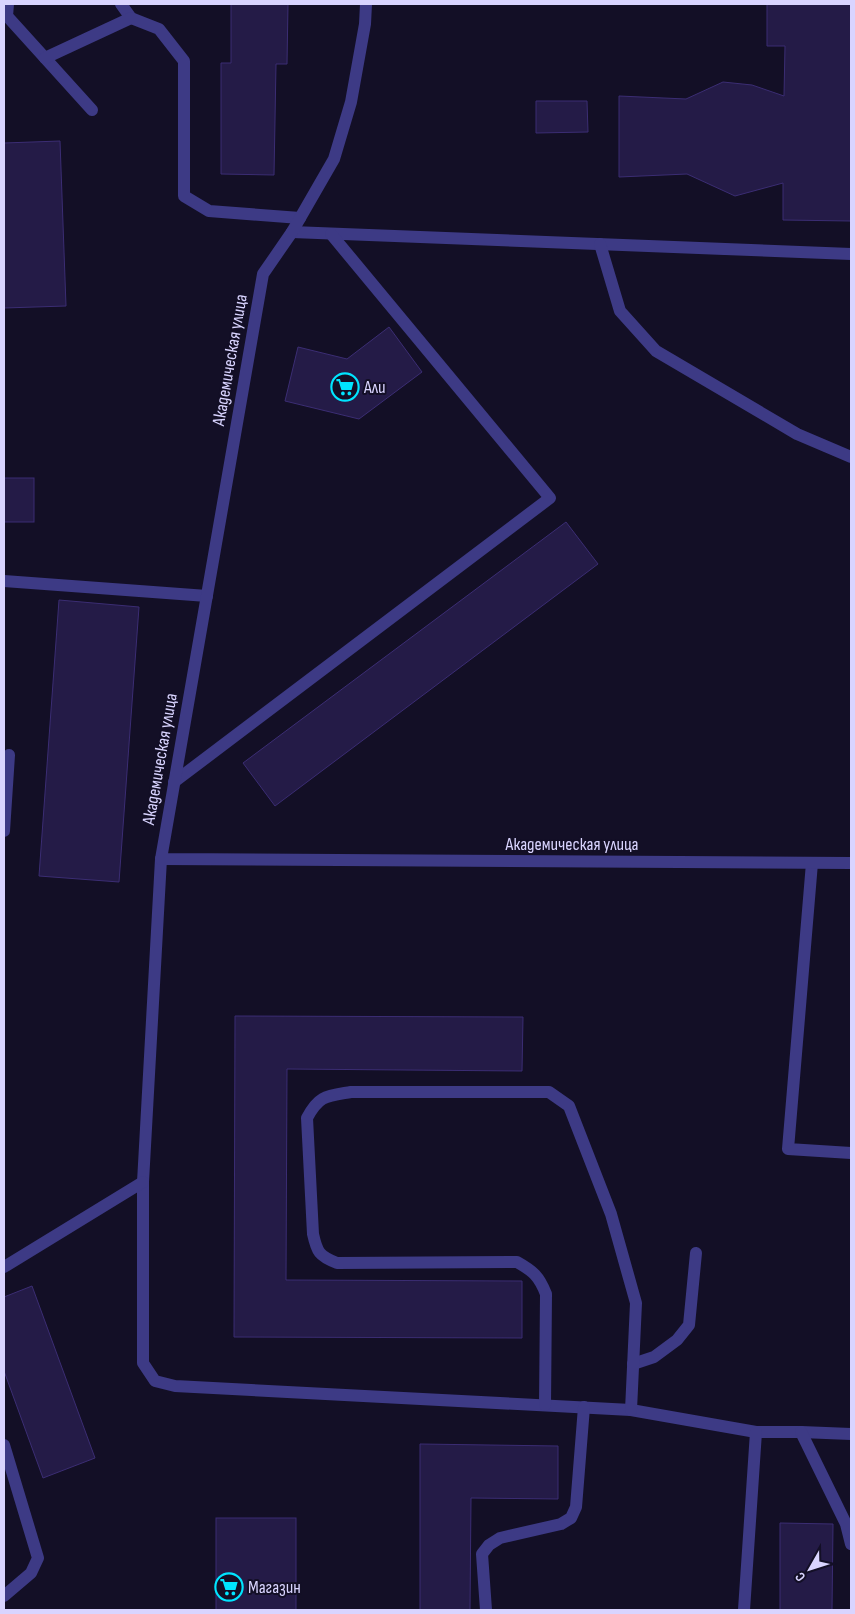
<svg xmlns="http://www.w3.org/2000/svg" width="855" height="1614" font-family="'Sofia Sans Condensed',sans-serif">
  <rect width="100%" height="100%" fill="#130f26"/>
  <g fill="#241b47" stroke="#3b2d73">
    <path d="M231 4H288L287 64H276L274 175 221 174V63H231Z"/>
    <path d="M767 4H851V221L783 220V183L735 196 687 174 619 177V96L686 99 723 82 752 85 784 96 785 46H767Z"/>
    <path d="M536 101H587L588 132 536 133Z"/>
    <path d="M60 141 66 306 4 308V143Z"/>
    <path d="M389 327 422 372 359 419 285 401 298 347 347 359Z"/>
    <rect x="4" y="478" width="30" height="44"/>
    <path d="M566 522 598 564 275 806 243 763Z"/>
    <path d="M59 600 139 607 119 882 39 876Z"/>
    <path d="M235 1016 523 1017 522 1071 287 1069 286 1280 522 1281V1338L234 1337Z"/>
    <path d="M32 1286 95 1458 43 1478 4 1371V1297Z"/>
    <path d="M420 1444 558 1446V1499L471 1498 470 1610H420Z"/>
    <rect x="216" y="1518" width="80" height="92"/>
    <path d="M780 1523 833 1524 832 1610H780Z"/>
  </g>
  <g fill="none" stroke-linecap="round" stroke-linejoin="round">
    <g stroke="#3d3a85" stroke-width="12">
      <path d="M8 4 7 16 92 110"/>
      <path d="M121 4 131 18"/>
      <path d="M45 58 131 18 159 29 184 61V196L209 211 300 218"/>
      <path d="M292 232 851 254"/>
      <path d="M600 244 620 311 656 351 797 434 851 457"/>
      <path d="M4 581 207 596"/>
      <path d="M174 782 550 498 331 234"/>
      <path d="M4 831 9 755"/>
      <path d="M161 859 143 1182V1363L155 1381 175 1386 631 1410 756 1432H801L851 1434"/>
      <path d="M812 863 788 1149 851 1153"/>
      <path d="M4 1267 143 1182"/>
      <path d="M633 1364 654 1357 677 1340 689 1325 696 1253"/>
      <path d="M545 1405 546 1294C539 1276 533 1271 517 1262L337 1263C319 1256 317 1252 313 1234L307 1118C319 1095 327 1096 351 1092H549L569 1106 611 1214 636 1303 631 1410"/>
      <path d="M801 1432 846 1524 851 1544"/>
      <path d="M4 1445 38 1558 31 1573 4 1596"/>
      <path d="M486 1610 482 1554 489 1545 500 1538 561 1524 571 1518 576 1507 584 1407"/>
      <path d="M744 1610 756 1432"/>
    </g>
    <path stroke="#3d3a85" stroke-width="12" d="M366 4 365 24 351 102 334 159 292 232 263 274 161 859 851 863"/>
  </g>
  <defs>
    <g id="supermarket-ring" transform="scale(1.4375)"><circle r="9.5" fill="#130f26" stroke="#00e5ff" stroke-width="1.5"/><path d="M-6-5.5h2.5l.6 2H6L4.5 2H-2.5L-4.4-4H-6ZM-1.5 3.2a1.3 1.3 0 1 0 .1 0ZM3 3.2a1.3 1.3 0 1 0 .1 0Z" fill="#00e5ff"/></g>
  </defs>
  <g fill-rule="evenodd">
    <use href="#supermarket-ring" x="345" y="387"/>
    <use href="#supermarket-ring" x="229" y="1587"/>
  </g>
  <g text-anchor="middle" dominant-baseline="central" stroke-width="4" stroke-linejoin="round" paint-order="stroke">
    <g font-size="18" fill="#d9d4ff" stroke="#130f26">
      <text transform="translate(230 360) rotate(-80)">Академическая улица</text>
      <text transform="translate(160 759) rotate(-80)">Академическая улица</text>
      <text x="572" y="844">Академическая улица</text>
    </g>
    <g font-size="18" fill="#d9d4ff" stroke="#130f26" text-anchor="start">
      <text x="364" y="387">Али</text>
      <text x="248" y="1587">Магазин</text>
    </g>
  </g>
  <rect width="855" height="1614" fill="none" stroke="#d9d4ff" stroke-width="10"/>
  <g transform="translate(810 1569) rotate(231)" stroke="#130f26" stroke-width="4" paint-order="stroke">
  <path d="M0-4L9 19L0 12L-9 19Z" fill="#d9d4ff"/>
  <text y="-8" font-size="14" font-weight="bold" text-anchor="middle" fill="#d9d4ff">С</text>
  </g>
</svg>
